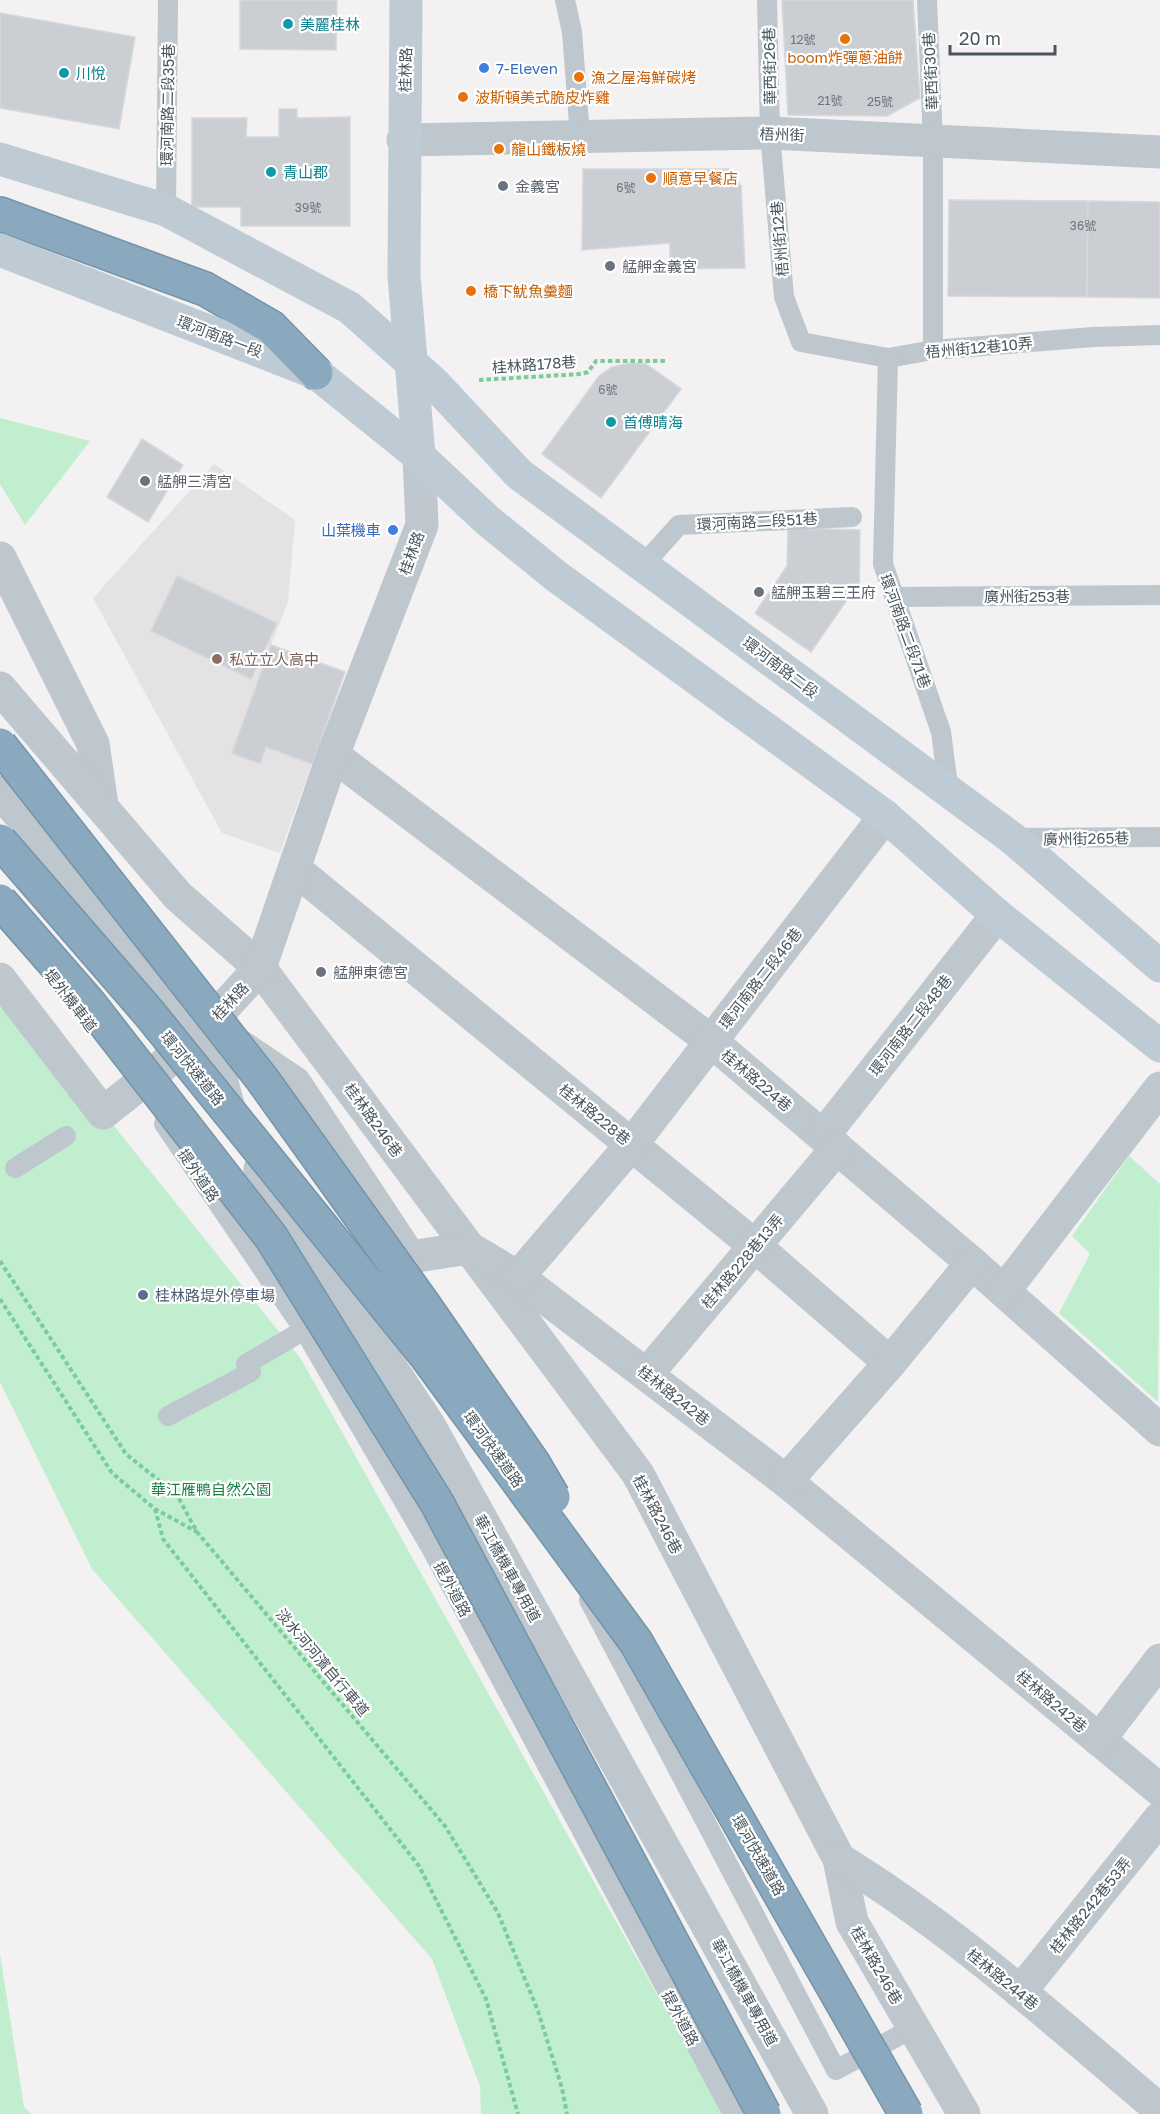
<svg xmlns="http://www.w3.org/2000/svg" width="1160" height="2114" font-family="'Golos Text','Noto Sans TC',sans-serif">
  <rect width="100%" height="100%" fill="#f3f1f1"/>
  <path fill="#e4e2e3" d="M214 464 295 520 288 602 271 645 345 672 280 853 222 833 93 598Z"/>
  <g fill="#c1eece">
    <path d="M0 418 90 441 25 525 0 484Z"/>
    <path d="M0 984 301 1359 724 2114H481L480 2086 432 1959 92 1569 0 1382Z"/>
    <path d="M1129 1156 1160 1184 1158 1402 1059 1313 1090 1254 1072 1236Z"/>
    <path d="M0 1954 24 2107 31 2114H0Z"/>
  </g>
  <g fill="#cbcfd3" stroke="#d5d8dc" stroke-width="1.5">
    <path d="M240 0H337L336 50 240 49Z"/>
    <path d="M782 0H913L920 98 887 116 788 115Z"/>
    <path d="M0 13 135 37 119 129 0 108Z"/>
    <path d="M279 109H297V118L350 117V226H241V207H192V118H247L246 137H279Z"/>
    <path d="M583 169H729L741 186 745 268 670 269V243L582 250Z"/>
    <path d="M949 200 1088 201 1087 297 948 296Z"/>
    <path d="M1088 201 1160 202V298L1087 297Z"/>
    <path d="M631 363 646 364 681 389 601 498 542 454 599 376 612 367Z"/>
    <path d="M142 439 183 465 148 522 107 497Z"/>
    <path d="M788 528 860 530 859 599 851 594 811 652 755 613 787 566Z"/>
    <path d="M177 576 277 623 251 679 151 631Z"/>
    <path d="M271 645 345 672 312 764 266 747 260 764 232 753Z"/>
  </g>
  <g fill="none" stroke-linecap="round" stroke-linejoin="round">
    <g stroke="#7594a9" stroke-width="36">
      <path id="highway" d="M0 214 205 289 271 327 316 373"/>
    </g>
    <g stroke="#7acc9a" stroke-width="4" stroke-dasharray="4.5 3" stroke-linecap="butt">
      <path d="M479 380 581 374 588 372 596 361H667"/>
      <path d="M0 1261 126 1454 177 1495 197 1532 445 1826 498 1913 538 2011 562 2088 567 2114"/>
      <path d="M0 1299 112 1473 155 1509 197 1532"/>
      <path d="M155 1509 163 1539 419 1866 486 1999 518 2114"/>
    </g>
    <g stroke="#bdc7cd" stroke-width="20">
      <path d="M565 0 572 32 580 136"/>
      <path d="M767 0 770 133 784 297 801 342 888 358 933 350 1093 337 1160 335"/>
      <path d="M927 0 933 141V350"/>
      <path d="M166 210 168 0"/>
      <path d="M888 358 883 564 941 732 949 793"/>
      <path d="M643 565 679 525 852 517"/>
      <path d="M895 597 1160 595"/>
      <path d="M1013 838 1160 837"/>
      <path d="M164 1124 304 1330 431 1548 733 2114"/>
      <path d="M15 1168 66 1136"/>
      <path d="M168 1416 251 1372 246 1364 304 1330"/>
      <path d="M589 1600 836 2070 913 2028"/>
    </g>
    <g stroke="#bdc7cd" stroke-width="33">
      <path d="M403 140 770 133 1160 152"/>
      <path d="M0 558 93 744 102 805"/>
      <path d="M0 688 178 896 260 968 638 1474 839 1859 852 1922 964 2114"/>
      <path d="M333 755 711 1041 972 1263 1160 1430"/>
      <path d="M0 792 191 1013 295 1083 410 1257 469 1248 518 1277 786 1481 1160 1790"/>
      <path d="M296 870 755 1246 890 1363"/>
      <path d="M0 979 103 1113 160 1068 207 1026 260 968 333 755 422 525 419 456"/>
      <path d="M207 1026 231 1116"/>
      <path d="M823 1136 997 915"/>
      <path d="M260 1169 429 1425 812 2114"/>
      <path d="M518 1277 632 1144 885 816"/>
      <path d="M1004 1291 1160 1088"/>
      <path d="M647 1374 837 1148"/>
      <path d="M786 1481 890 1363 972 1263"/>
      <path d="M1099 1740 1160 1660"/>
      <path d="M839 1859C955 1930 1057 2023 1160 2110"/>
      <path d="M1020 1992 1160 1818"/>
    </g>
    <g stroke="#bfcbd4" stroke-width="33">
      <path d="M406 0 404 276 419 456"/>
      <path d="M0 159 166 210 350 308 434 383 519 474 1012 838 1160 966"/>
      <path d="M0 250 316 373 419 456 487 520 556 576 885 816 997 915 1160 1046"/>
    </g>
    <use href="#highway" stroke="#8aa9be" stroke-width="33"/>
    <g stroke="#7594a9" stroke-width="36" stroke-linecap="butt">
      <g id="highway-bridge">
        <path d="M0 745 262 1079 424 1305 533 1463 553 1497"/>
        <path d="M0 841 149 1013 427 1357 636 1642 906 2114"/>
        <path d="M0 901 89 1003 271 1237 437 1503 764 2114"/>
      </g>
    </g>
    <use href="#highway-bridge" stroke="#8aa9be" stroke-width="33"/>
  </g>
  <g fill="#0f9aa8" stroke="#fff" stroke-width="2">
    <circle cx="288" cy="24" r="6"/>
    <circle cx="64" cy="73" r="6"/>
    <circle cx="271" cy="172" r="6"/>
    <circle cx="611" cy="422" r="6"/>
  </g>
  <g fill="#e8710a" stroke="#fff" stroke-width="2">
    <circle cx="845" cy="39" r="6"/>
    <circle cx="579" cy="77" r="6"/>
    <circle cx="463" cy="97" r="6"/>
    <circle cx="499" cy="149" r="6"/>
    <circle cx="651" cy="178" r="6"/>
    <circle cx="471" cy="291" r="6"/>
  </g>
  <g fill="#3f7fe0" stroke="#fff" stroke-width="2">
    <circle cx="484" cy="68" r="6"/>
    <circle cx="393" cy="530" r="6"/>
  </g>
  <g fill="#6b7280" stroke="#fff" stroke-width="2">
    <circle cx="503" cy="186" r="6"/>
    <circle cx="610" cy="266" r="6"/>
    <circle cx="145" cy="481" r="6"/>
    <circle cx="759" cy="592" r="6"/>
    <circle cx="321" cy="972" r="6"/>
  </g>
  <circle fill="#8d6e63" stroke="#fff" stroke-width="2" cx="217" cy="659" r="6"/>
  <circle fill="#5c6f8a" stroke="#fff" stroke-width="2" cx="143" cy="1295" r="6"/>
  <g text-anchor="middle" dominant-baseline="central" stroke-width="4.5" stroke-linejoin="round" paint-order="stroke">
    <g font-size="12" fill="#6a747b">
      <text x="803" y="39">12號</text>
      <text x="830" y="100">21號</text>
      <text x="880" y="101">25號</text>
      <text x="626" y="187">6號</text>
      <text x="308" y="207">39號</text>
      <text x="1083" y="225">36號</text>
      <text x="608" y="389">6號</text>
    </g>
    <g font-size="15" fill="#0d838f" stroke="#fff" text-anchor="start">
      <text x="300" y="24">美麗桂林</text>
      <text x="76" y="73">川悅</text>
      <text x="283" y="172">青山郡</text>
      <text x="623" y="422">首傅晴海</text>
    </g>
    <g font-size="15" fill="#c56008" stroke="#fff" text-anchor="start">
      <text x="845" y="57" text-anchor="middle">boom炸彈蔥油餅</text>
      <text x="591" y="77">漁之屋海鮮碳烤</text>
      <text x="475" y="97">波斯頓美式脆皮炸雞</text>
      <text x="511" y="149">龍山鐵板燒</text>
      <text x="663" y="178">順意早餐店</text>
      <text x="483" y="291">橋下魷魚羹麵</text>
    </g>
    <g font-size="15" fill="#49565e" stroke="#fff">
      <text transform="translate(769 66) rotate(-91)">華西街26巷</text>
      <text transform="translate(405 70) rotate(-89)">桂林路</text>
      <text transform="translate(930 71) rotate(-93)">華西街30巷</text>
      <text transform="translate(167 105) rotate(-89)">環河南路二段35巷</text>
      <text transform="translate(782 134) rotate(2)">梧州街</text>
      <text transform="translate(779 239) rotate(-95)">梧州街12巷</text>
      <text transform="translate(220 336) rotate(21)">環河南路一段</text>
      <text transform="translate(979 347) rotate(-5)">梧州街12巷10弄</text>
      <text transform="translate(534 364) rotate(-4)">桂林路178巷</text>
      <text transform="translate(757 521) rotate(-3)">環河南路二段51巷</text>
      <text transform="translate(411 553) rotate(-70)">桂林路</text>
      <text x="1027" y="596">廣州街253巷</text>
      <text transform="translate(906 631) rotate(70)">環河南路二段71巷</text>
      <text transform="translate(781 667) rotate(37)">環河南路二段</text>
      <text transform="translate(1086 838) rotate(-1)">廣州街265巷</text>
      <text transform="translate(760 978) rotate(-52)">環河南路二段46巷</text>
      <text transform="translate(71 1000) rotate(52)">堤外機車道</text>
      <text transform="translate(230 1001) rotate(-47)">桂林路</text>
      <text transform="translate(910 1025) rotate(-52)">環河南路二段48巷</text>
      <text transform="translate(193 1068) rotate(51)">環河快速道路</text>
      <text transform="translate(757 1080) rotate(40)">桂林路224巷</text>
      <text transform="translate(595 1114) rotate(39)">桂林路228巷</text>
      <text transform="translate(374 1120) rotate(54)">桂林路246巷</text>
      <text transform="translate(199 1175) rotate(56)">提外道路</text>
      <text transform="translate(742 1261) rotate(-50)">桂林路228巷13弄</text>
      <text transform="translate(674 1395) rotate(38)">桂林路242巷</text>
      <text transform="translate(494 1449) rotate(54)">環河快速道路</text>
      <text transform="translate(658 1514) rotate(62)">桂林路246巷</text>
      <text transform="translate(508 1568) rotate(61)">華江橋機車專用道</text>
      <text transform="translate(453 1589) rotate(62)">提外道路</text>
      <text transform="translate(323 1662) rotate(50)">淡水河河濱自行車道</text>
      <text transform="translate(1052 1701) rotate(40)">桂林路242巷</text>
      <text transform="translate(759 1855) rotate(60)">環河快速道路</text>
      <text transform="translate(1090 1905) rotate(-51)">桂林路242巷53弄</text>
      <text transform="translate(877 1965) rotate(60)">桂林路246巷</text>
      <text transform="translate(1003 1979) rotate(39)">桂林路244巷</text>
      <text transform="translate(745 1992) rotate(61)">華江橋機車專用道</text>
      <text transform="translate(681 2018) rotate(62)">提外道路</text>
    </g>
    <g font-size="15" fill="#366cbe" stroke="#fff" text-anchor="start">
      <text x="496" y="68">7-Eleven</text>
      <text x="381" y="530" text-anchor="end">山葉機車</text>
    </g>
    <g font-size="15" fill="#5b616d" stroke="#fff" text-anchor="start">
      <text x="515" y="186">金義宮</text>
      <text x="622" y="266">艋舺金義宮</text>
      <text x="157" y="481">艋舺三清宮</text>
      <text x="771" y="592">艋舺玉碧三王府</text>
      <text x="333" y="972">艋舺東德宮</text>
    </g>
    <g font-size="15" fill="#785e54" stroke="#fff" text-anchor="start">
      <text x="229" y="659">私立立人高中</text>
    </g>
    <g font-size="15" fill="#4e5e75" stroke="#fff" text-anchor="start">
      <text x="155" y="1295">桂林路堤外停車場</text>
    </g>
    <g font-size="15" fill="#1a7f41" stroke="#fff">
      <text x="211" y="1489">華江雁鴨自然公園</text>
    </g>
  </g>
  <path d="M950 45v9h105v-9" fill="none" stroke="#49565e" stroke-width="3"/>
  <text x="959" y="45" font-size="18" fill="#49565e" stroke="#ffffff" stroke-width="4.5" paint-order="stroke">20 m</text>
</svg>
